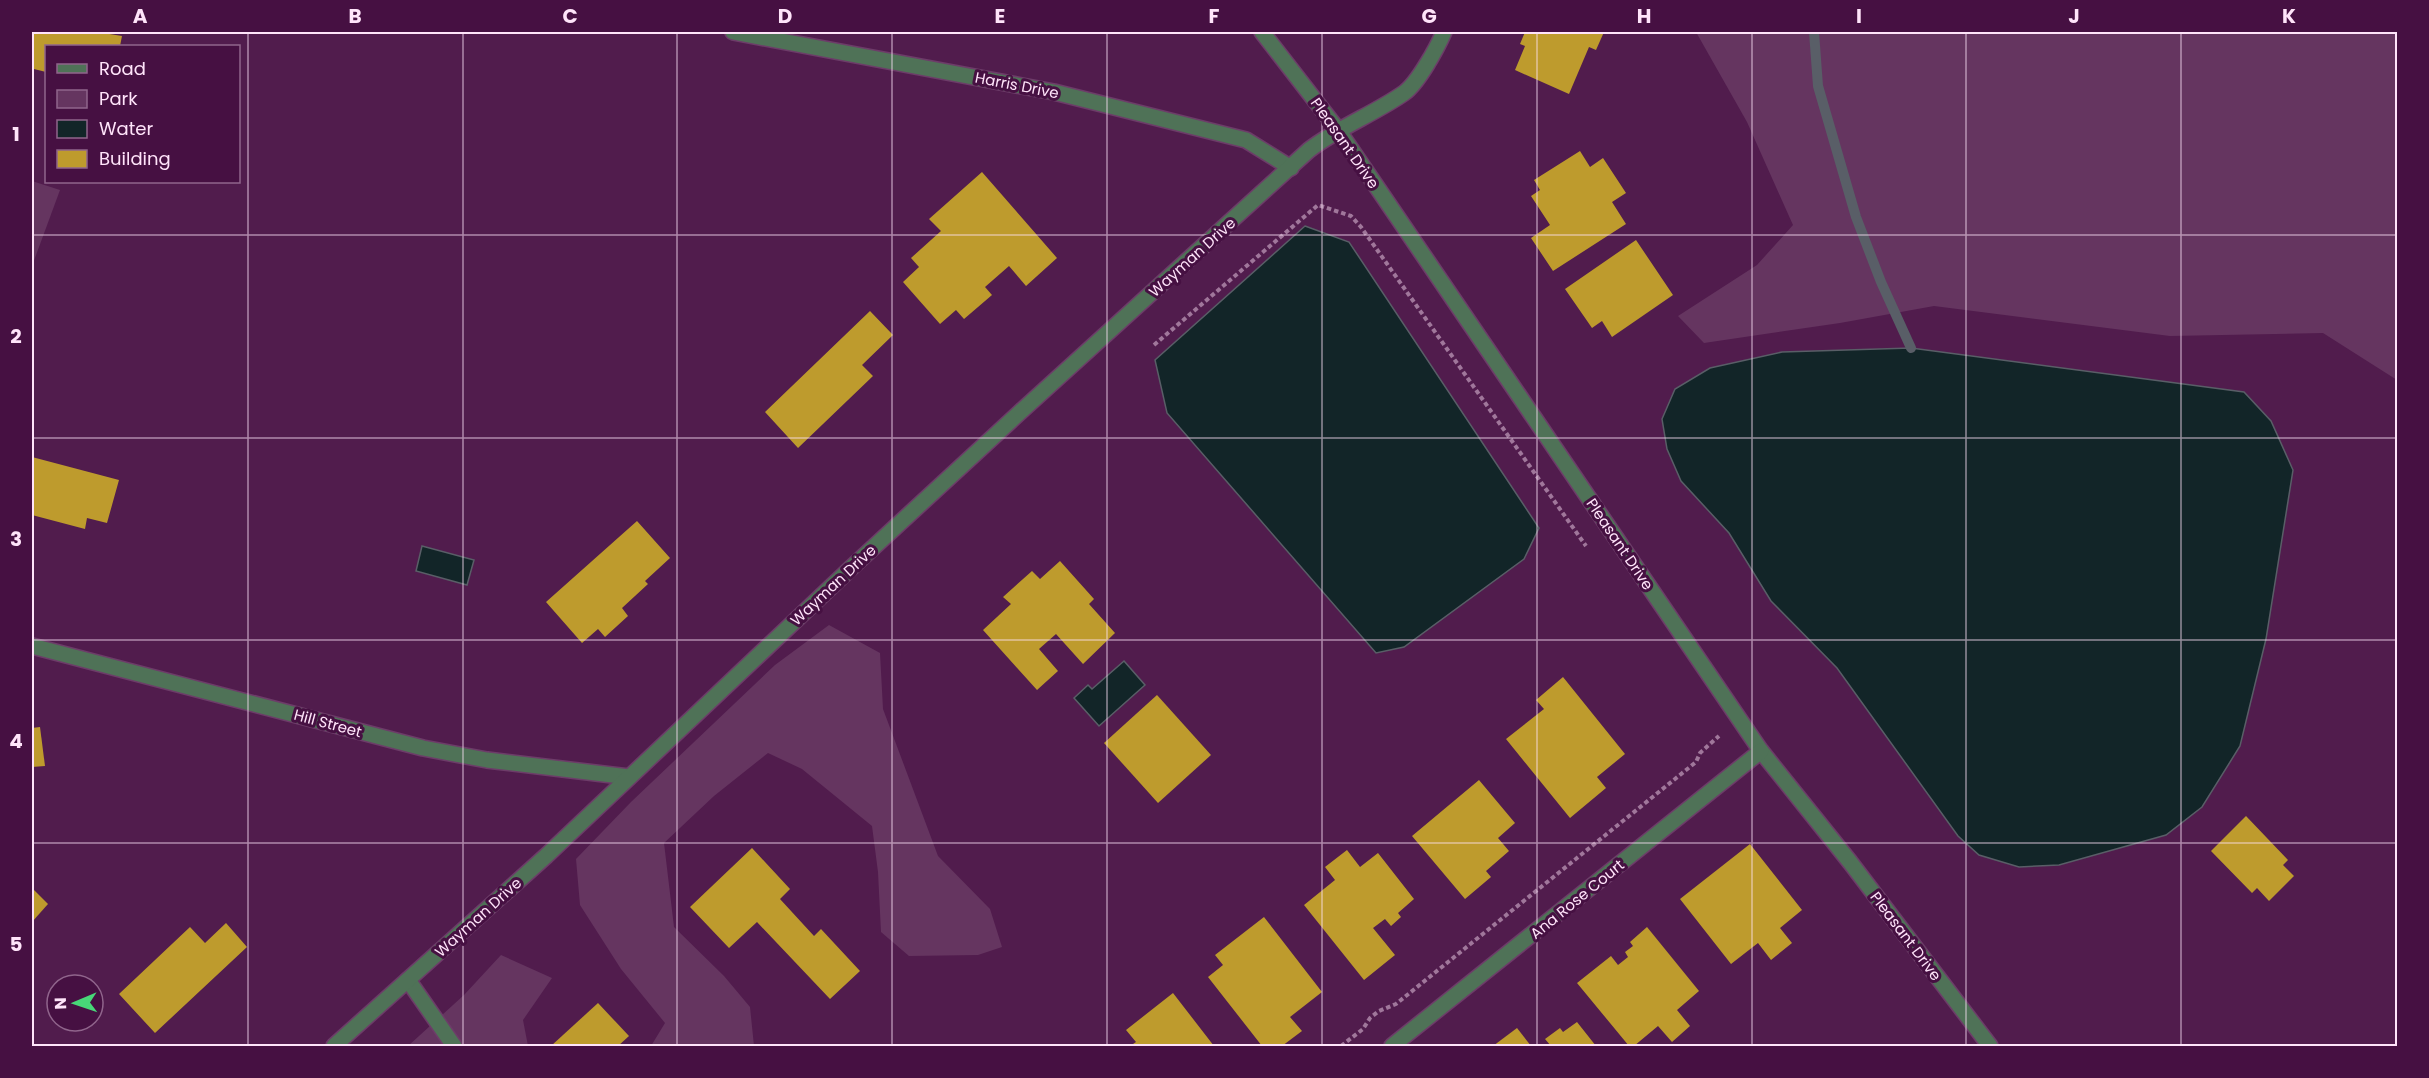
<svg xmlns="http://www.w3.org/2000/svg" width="2429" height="1078" font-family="Poppins,sans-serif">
  <rect width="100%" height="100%" fill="#511c4d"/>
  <g fill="#653560">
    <path d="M1696 32H2397V380L2323 333 2170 336 1934 306 1840 323 1704 343 1678 316 1757 265 1793 225 1747 122Z"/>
    <path d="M32 181 60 190 32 266Z"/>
    <path d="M829 625 880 653 883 709 938 856 990 909 1002 947 978 955 909 956 881 932 878 872 872 826 802 769 768 753 714 796 664 843 674 927 724 976 750 1007 754 1046H651L665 1023 621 969 580 905 576 859 631 802 775 665Z"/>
    <path d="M501 955 552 978 523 1020 528 1046H408L464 995Z"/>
  </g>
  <g fill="#122528" stroke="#595e67" stroke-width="1.5">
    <path d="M1305 226 1349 242 1539 528 1524 559 1404 647 1376 653 1167 413 1155 360Z"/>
    <path d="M1911 348 2244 392 2271 421 2293 470 2266 639 2240 746 2202 807 2166 835 2059 865 2019 867 1979 855 1958 836 1837 668 1771 601 1729 533 1681 481 1667 449 1662 419 1675 389 1710 368 1782 352Z"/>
    <path d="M422 546 474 560 467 585 416 571Z"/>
    <path d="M1124 661 1145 685 1099 726 1074 698 1088 685 1092 689Z"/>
  </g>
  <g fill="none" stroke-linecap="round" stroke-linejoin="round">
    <path stroke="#595e67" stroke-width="10" d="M1814 32 1818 86 1856 217 1881 282 1911 348"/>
  </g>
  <g fill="#be9b2d">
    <path d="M32 32H97L122 36 120 46H46V72L34 69 33 75Z"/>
    <path d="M1525 32H1604L1596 50 1589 47 1569 94 1515 70 1525 46 1520 44Z"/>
    <path d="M1580 151 1590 167 1603 158 1626 193 1612 202 1626 224 1553 271 1531 238 1550 225 1531 196 1540 190 1534 180Z"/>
    <path d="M982 172 1057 258 1026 286 1009 266 985 287 992 295 964 319 956 310 940 324 903 282 919 267 911 258 941 231 929 219Z"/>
    <path d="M1636 240 1673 295 1612 337 1602 321 1592 328 1565 289Z"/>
    <path d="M870 311 893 335 862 365 873 376 798 448 765 412Z"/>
    <path d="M32 457 119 480 107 523 87 518 85 529 32 515Z"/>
    <path d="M637 521 670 558 645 581 648 584 622 608 628 616 605 637 598 629 582 643 546 602Z"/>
    <path d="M1060 561 1094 599 1089 604 1115 633 1083 664 1056 634 1039 649 1058 671 1037 690 983 630 1011 604 1003 597 1032 571 1040 579Z"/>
    <path d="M1563 677 1625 754 1597 777 1606 788 1570 818 1506 739 1544 709 1536 700Z"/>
    <path d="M1157 695 1211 755 1158 803 1104 743Z"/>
    <path d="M40 727 45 766 32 767V728Z"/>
    <path d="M1479 780 1515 823 1498 838 1509 851 1486 871 1491 877 1465 899 1412 836Z"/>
    <path d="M2246 816 2288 860 2283 865 2294 876 2269 901 2257 888 2252 893 2211 851Z"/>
    <path d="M1750 844 1802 910 1780 928 1792 943 1771 960 1758 943 1731 964 1680 899Z"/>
    <path d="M752 848 790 889 780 899 814 936 821 929 860 971 830 999 757 922 729 948 690 907Z"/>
    <path d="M1347 850 1360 867 1378 853 1414 899 1398 913 1401 917 1391 926 1385 919 1373 928 1395 955 1364 980 1304 905 1335 880 1325 867Z"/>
    <path d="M32 888 48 904 32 922Z"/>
    <path d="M1264 917 1322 992 1290 1017 1302 1031 1282 1046H1262L1208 977 1223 965 1215 955Z"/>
    <path d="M226 923 247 947 155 1033 119 994 190 927 205 943Z"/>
    <path d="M1647 927 1699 991 1677 1010 1690 1026 1672 1042 1658 1026 1634 1046H1629L1577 983 1611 956 1618 965 1628 957 1625 952 1633 946 1630 942Z"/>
    <path d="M1173 993 1214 1046H1130L1136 1042 1126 1030Z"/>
    <path d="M598 1003 629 1036 618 1046H551Z"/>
    <path d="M1577 1022 1596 1046H1551L1545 1039 1560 1028 1563 1032Z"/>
    <path d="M1517 1028 1531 1046H1493Z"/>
  </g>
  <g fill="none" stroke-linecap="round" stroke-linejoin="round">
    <g stroke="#6d3c69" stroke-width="18">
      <path id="lane" d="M408 980 454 1046"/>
    </g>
    <g stroke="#6d3c69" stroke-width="18">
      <g id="street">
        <path d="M733 32 1054 92 1246 140 1291 168"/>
        <path d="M1262 32 1338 130 1761 751 1850 862 1990 1046"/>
        <path d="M32 646 423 748 487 760 629 777"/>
        <path d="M334 1046 546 856 851 568 1018 414 1309 150C1339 127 1374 114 1404 93 1418 83 1437 48 1444 32"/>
        <path d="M1392 1046 1761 751"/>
      </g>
    </g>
    <g stroke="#a0779b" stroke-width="4" stroke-dasharray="4.5 3" stroke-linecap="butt">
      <path d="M1154 345 1318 205 1351 216 1361 227 1586 546"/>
      <path d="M1341 1046 1363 1029 1370 1018 1379 1011 1396 1004 1696 762 1700 753 1719 736"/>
    </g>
    <use href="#lane" stroke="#4f7257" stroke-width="15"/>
    <use href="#street" stroke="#4f7257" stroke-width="15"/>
  </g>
  <path fill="none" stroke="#ffe4fa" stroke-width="1.5" stroke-opacity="0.55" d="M248 32V1046M463 32V1046M677 32V1046M892 32V1046M1107 32V1046M1322 32V1046M1537 32V1046M1752 32V1046M1966 32V1046M2181 32V1046M32 235H2398M32 438H2398M32 640H2398M32 843H2398"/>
  <g text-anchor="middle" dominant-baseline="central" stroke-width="6" stroke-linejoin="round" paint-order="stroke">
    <g font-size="15" fill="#ffe4fa" stroke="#461042">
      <text transform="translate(1017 85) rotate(11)">Harris Drive</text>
      <text transform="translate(1345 143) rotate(55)">Pleasant Drive</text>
      <text transform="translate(1192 257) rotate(-42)">Wayman Drive</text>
      <text transform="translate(1620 544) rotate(56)">Pleasant Drive</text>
      <text transform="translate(833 585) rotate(-43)">Wayman Drive</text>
      <text transform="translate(328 723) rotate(15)">Hill Street</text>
      <text transform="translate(1577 899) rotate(-39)">Ana Rose Court</text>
      <text transform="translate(478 917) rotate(-42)">Wayman Drive</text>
      <text transform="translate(1906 936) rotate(53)">Pleasant Drive</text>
    </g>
  </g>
  <rect width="2429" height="1078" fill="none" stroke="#461042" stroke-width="66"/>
  <rect x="45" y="45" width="195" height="138" fill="#461042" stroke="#90658c" stroke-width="1.5"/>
  <rect x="57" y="64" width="30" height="9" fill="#4f7257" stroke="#90658c" stroke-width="1.5"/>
  <text x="99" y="75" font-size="18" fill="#ffe4fa">Road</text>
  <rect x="57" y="90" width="30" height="18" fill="#653560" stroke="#90658c" stroke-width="1.5"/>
  <text x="99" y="105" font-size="18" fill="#ffe4fa">Park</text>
  <rect x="57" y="120" width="30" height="18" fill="#122528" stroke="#90658c" stroke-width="1.5"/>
  <text x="99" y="135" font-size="18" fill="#ffe4fa">Water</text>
  <rect x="57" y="150" width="30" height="18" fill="#be9b2d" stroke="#90658c" stroke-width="1.5"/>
  <text x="99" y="165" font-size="18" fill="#ffe4fa">Building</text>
  <g transform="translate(75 1003) rotate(268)"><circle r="28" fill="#461042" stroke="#90658c" stroke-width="1.5"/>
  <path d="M0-4.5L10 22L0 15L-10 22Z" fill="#48d778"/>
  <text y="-9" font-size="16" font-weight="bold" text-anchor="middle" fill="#ffe4fa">N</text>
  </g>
  <rect x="33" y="33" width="2363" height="1012" fill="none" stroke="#ffe4fa" stroke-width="2"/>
  <g font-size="20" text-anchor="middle" font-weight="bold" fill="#ffe4fa">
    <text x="140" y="23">A</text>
    <text x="355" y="23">B</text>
    <text x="570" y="23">C</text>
    <text x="785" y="23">D</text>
    <text x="1000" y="23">E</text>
    <text x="1214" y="23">F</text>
    <text x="1429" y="23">G</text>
    <text x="1644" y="23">H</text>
    <text x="1859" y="23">I</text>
    <text x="2074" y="23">J</text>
    <text x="2289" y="23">K</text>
    <text x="16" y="141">1</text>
    <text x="16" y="343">2</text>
    <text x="16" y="546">3</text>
    <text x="16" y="748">4</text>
    <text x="16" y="951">5</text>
  </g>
</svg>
